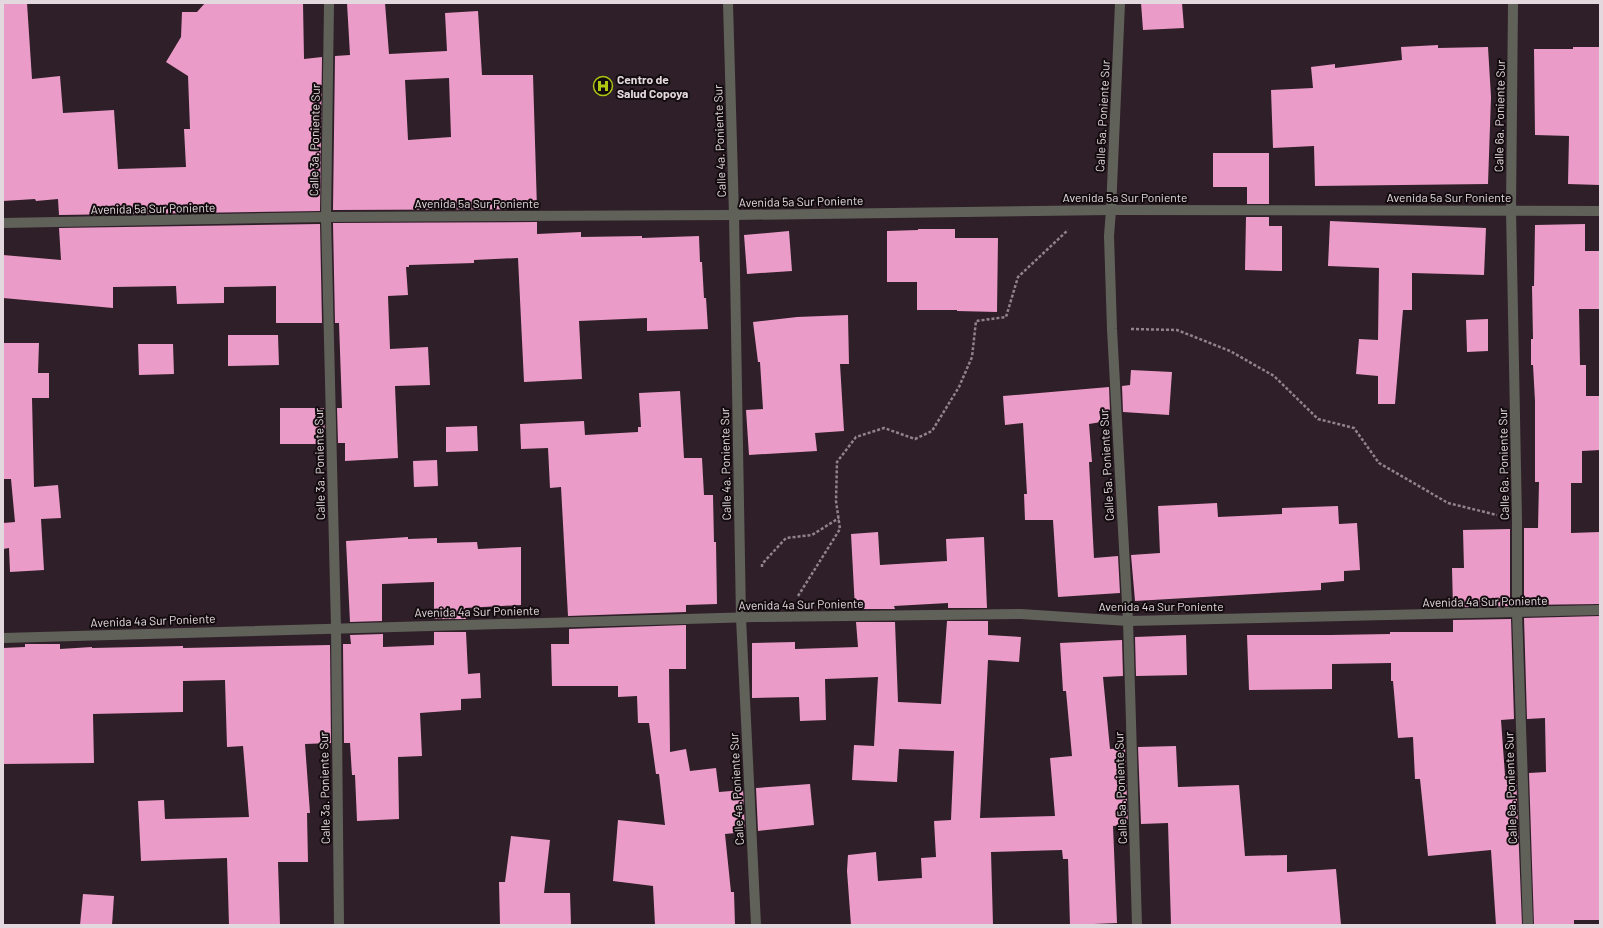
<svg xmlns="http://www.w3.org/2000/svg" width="1603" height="928" font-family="Barlow,sans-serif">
  <rect width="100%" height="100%" fill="#2f1f28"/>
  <g fill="#eb9bc8" fill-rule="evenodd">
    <path d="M3 3H27L32 79 60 76 63 113 114 110 118 169 186 167 184 129H190L188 76 166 62 181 37 182 12H197L205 3H303L304 59 322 57 320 211 59 215 58 199 36 201 35 199 3 201Z"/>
    <path d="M347 3H385L389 54 447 51 445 13 478 11 482 75H533L537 209 333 210 335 56 350 55ZM449 78 451 137 408 140 405 80Z"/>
    <path d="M1141 3H1182L1184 28 1143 30Z"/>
    <path d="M1438 45V48L1488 47 1491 97 1488 184 1315 186 1314 146 1273 148 1271 90 1313 88 1311 67 1335 64V68L1402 60 1401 47Z"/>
    <path d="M1573 47H1599L1600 185 1568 184 1569 136 1535 135 1534 49H1573Z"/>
    <path d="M1213 153H1269V204H1247V187H1213Z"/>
    <path d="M1246 217H1269V226H1282V271L1245 270Z"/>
    <path d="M1330 221 1486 228 1484 275 1412 273V310H1403L1395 404H1378V376L1356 374 1359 339 1378 340 1379 268 1328 266Z"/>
    <path d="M537 222V234L581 232V237L642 236V238L699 236 700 262H702L704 298H706L708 329 647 331V318L579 321 582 379 524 382 518 258 474 260V263L409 265V267H406L408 295 388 296 390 349 428 347 430 385 395 386 398 458 345 461V443H338L337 408H342L339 323H335L333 223Z"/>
    <path d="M320 224 322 323H276V286L224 287V303L177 304 176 286 113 287V308L3 298V255L61 260 59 228Z"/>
    <path d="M1585 224V251H1600V309H1579L1580 365H1586V396H1600V450L1582 451V483H1571V533L1600 532V604L1524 605V528H1538L1539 482H1535V401L1533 365H1531V339H1533L1532 286H1534L1535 225Z"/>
    <path d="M918 229H955V238H998L997 312 957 311V310H917V282H887V231L918 230Z"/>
    <path d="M789 231 792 271 747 274 744 235Z"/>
    <path d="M848 315 849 364H840L844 431 815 433 817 451 749 455 746 410 763 409 760 362H758L753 322 797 317Z"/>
    <path d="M1488 319V351L1467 352 1466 320Z"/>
    <path d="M228 335H278L279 365 228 366Z"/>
    <path d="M3 343H39L38 373H49V398H32L34 487 58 485 61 518 41 519 44 570 10 572 9 548 3 549V523L15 522 11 479H3Z"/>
    <path d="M138 344H173L174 374 139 375Z"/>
    <path d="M1131 370 1172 372 1169 415 1123 412 1122 386 1130 385Z"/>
    <path d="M1109 387 1110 412 1099 411 1101 422 1089 424 1092 462H1089L1094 558 1118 556 1120 593 1058 597 1053 520H1025L1024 494H1027L1023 423 1005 425 1003 396Z"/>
    <path d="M680 391 684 458H702L704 495H713L714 542H716L717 604 686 605V612L568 616 561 487 550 488 548 448 521 449 520 424 584 421 585 435 638 432V427H641L639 393Z"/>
    <path d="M280 408H324L325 444H280Z"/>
    <path d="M477 426 478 451 446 452V427Z"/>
    <path d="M437 460 438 486 414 487 413 461Z"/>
    <path d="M1217 503 1218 517 1282 514V508L1338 506 1339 524 1357 523 1360 570 1344 571V581L1321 583V590L1135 601 1131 555 1160 553 1158 506Z"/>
    <path d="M1510 529V606L1453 607 1452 568H1464L1463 530Z"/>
    <path d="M878 532 880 565 947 561 946 539 984 537 987 608H948V603L894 606 895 609H855L851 534Z"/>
    <path d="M408 537V539L437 538V543L477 542 478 549 521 547V605L465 608 466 619H434V582L382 584V621L350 622 346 541Z"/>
    <path d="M1600 616V920H1574V925H1534L1529 773 1546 772 1545 718 1527 719 1524 618Z"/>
    <path d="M1511 619 1514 719 1501 720 1505 775 1516 774 1522 925H1496L1491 850 1428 856 1420 779H1415L1413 737 1398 738 1393 681H1391V663L1332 664V689L1249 690 1247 635H1331L1390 634V632H1453V620Z"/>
    <path d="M947 621H988V635L1021 637 1019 662 988 660 980 818 1055 816 1050 758 1072 756 1066 691H1063L1060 643 1122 640 1123 676 1103 677 1110 749 1125 748 1128 825 1113 826 1117 923 1070 925 1068 859H1063L1062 850 991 852 993 925H851L847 871 848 855 876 852 878 881 922 878 921 858 936 857 934 821 951 820 954 751 899 749 897 782 852 780 854 745 874 746 878 677 825 679 826 720 800 721 799 697 752 698V643L795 642V649L858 647 856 622H895L898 702 941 704Z"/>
    <path d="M686 625V669H669L670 752 686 749 690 771 716 768 719 792 743 790 745 832 725 834 731 892H734L735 925H655L653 886 613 881 618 820 665 825 659 774H656L649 723H638L637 696 618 697V686H552L551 644H569V629Z"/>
    <path d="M434 632H466L468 674 480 673 481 698 461 699V710L420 713 422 756 398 757 399 819 357 821 355 775H352L350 743H344L343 644H351L350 635 383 634V647L434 645Z"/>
    <path d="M1186 635 1187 675 1136 676 1135 637Z"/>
    <path d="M25 644H60V649L92 647V648L183 646V648L330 645 331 743 305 744 310 813H307L308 862H278L280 925H229L227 858 141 861 138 801 164 800 165 819 249 817 243 746 227 747 225 680 183 681V712L93 714 94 763 3 764V648L25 647Z"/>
    <path d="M1176 746 1178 787 1239 785 1245 856 1287 855V872L1336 869 1341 925H1171L1168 823 1141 824 1138 747Z"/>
    <path d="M810 784 814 825 758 831 756 788Z"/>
    <path d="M511 836 550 840 544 893H570L571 925H500L499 882H505Z"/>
    <path d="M83 894 114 896 112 925H80Z"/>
  </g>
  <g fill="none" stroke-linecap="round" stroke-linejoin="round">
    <g stroke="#90838a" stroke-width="2.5" stroke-dasharray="3 2" stroke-linecap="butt">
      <path d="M1131 329 1177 330 1230 351 1274 376 1318 419 1354 428 1379 463 1448 503 1497 515"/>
      <path d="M762 567V564L786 538 812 535 839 518"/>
      <path d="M798 596 840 529 836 501 837 462 856 437 884 428 915 439 932 431 959 387 972 357 976 321 1006 317 1018 277 1068 230"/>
    </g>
    <g stroke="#60625a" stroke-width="10">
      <path d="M329 3 326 217 336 628 339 925"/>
      <path d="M728 3 734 215 741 618 756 925"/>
      <path d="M1120 3 1111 210 1109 236 1112 329 1128 621 1137 925"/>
      <path d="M1513 3 1511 210 1517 520V613L1528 925"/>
      <path d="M3 223 326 217 734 215 1111 210 1600 211"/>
      <path d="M3 638 756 617 1021 614 1128 621 1600 610"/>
    </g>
  </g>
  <defs>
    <g id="hospital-ring" transform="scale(1)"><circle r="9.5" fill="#130c0f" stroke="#acc612" stroke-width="1.5"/><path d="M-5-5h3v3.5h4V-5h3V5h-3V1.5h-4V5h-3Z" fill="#acc612"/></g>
  </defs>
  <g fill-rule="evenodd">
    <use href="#hospital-ring" x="603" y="86"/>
  </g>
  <g text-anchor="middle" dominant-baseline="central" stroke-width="4" stroke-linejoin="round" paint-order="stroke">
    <g font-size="12" font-weight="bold" fill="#e3d8dd" stroke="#130c0f" text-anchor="start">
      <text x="617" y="79">Centro de<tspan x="617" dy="14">Salud Copoya</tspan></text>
    </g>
    <g font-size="12" fill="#e3d8dd" stroke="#130c0f">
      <text transform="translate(1102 116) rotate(-87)">Calle 5a. Poniente Sur</text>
      <text transform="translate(1499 116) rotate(-89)">Calle 6a. Poniente Sur</text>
      <text transform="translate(314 140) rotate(-89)">Calle 3a. Poniente Sur</text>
      <text transform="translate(719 141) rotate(-92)">Calle 4a. Poniente Sur</text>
      <text x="1125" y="197">Avenida 5a Sur Poniente</text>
      <text x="1449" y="197">Avenida 5a Sur Poniente</text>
      <text transform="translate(801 201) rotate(-1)">Avenida 5a Sur Poniente</text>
      <text x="477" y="203">Avenida 5a Sur Poniente</text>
      <text transform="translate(153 208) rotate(-1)">Avenida 5a Sur Poniente</text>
      <text transform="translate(319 464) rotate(-91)">Calle 3a. Poniente Sur</text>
      <text transform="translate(725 464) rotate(-91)">Calle 4a. Poniente Sur</text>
      <text transform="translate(1503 464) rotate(-91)">Calle 6a. Poniente Sur</text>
      <text transform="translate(1106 465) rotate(-93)">Calle 5a. Poniente Sur</text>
      <text transform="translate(1485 601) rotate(-1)">Avenida 4a Sur Poniente</text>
      <text transform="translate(801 604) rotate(-1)">Avenida 4a Sur Poniente</text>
      <text x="1161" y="606">Avenida 4a Sur Poniente</text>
      <text transform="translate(477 611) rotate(-1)">Avenida 4a Sur Poniente</text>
      <text transform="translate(153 620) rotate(-2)">Avenida 4a Sur Poniente</text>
      <text transform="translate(324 788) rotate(-91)">Calle 3a. Poniente Sur</text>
      <text transform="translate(1120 788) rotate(-92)">Calle 5a. Poniente Sur</text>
      <text transform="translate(1510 788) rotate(-92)">Calle 6a. Poniente Sur</text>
      <text transform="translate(736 789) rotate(-93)">Calle 4a. Poniente Sur</text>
    </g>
  </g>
  <rect width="1603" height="928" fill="none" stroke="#e3d8dd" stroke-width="8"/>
</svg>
